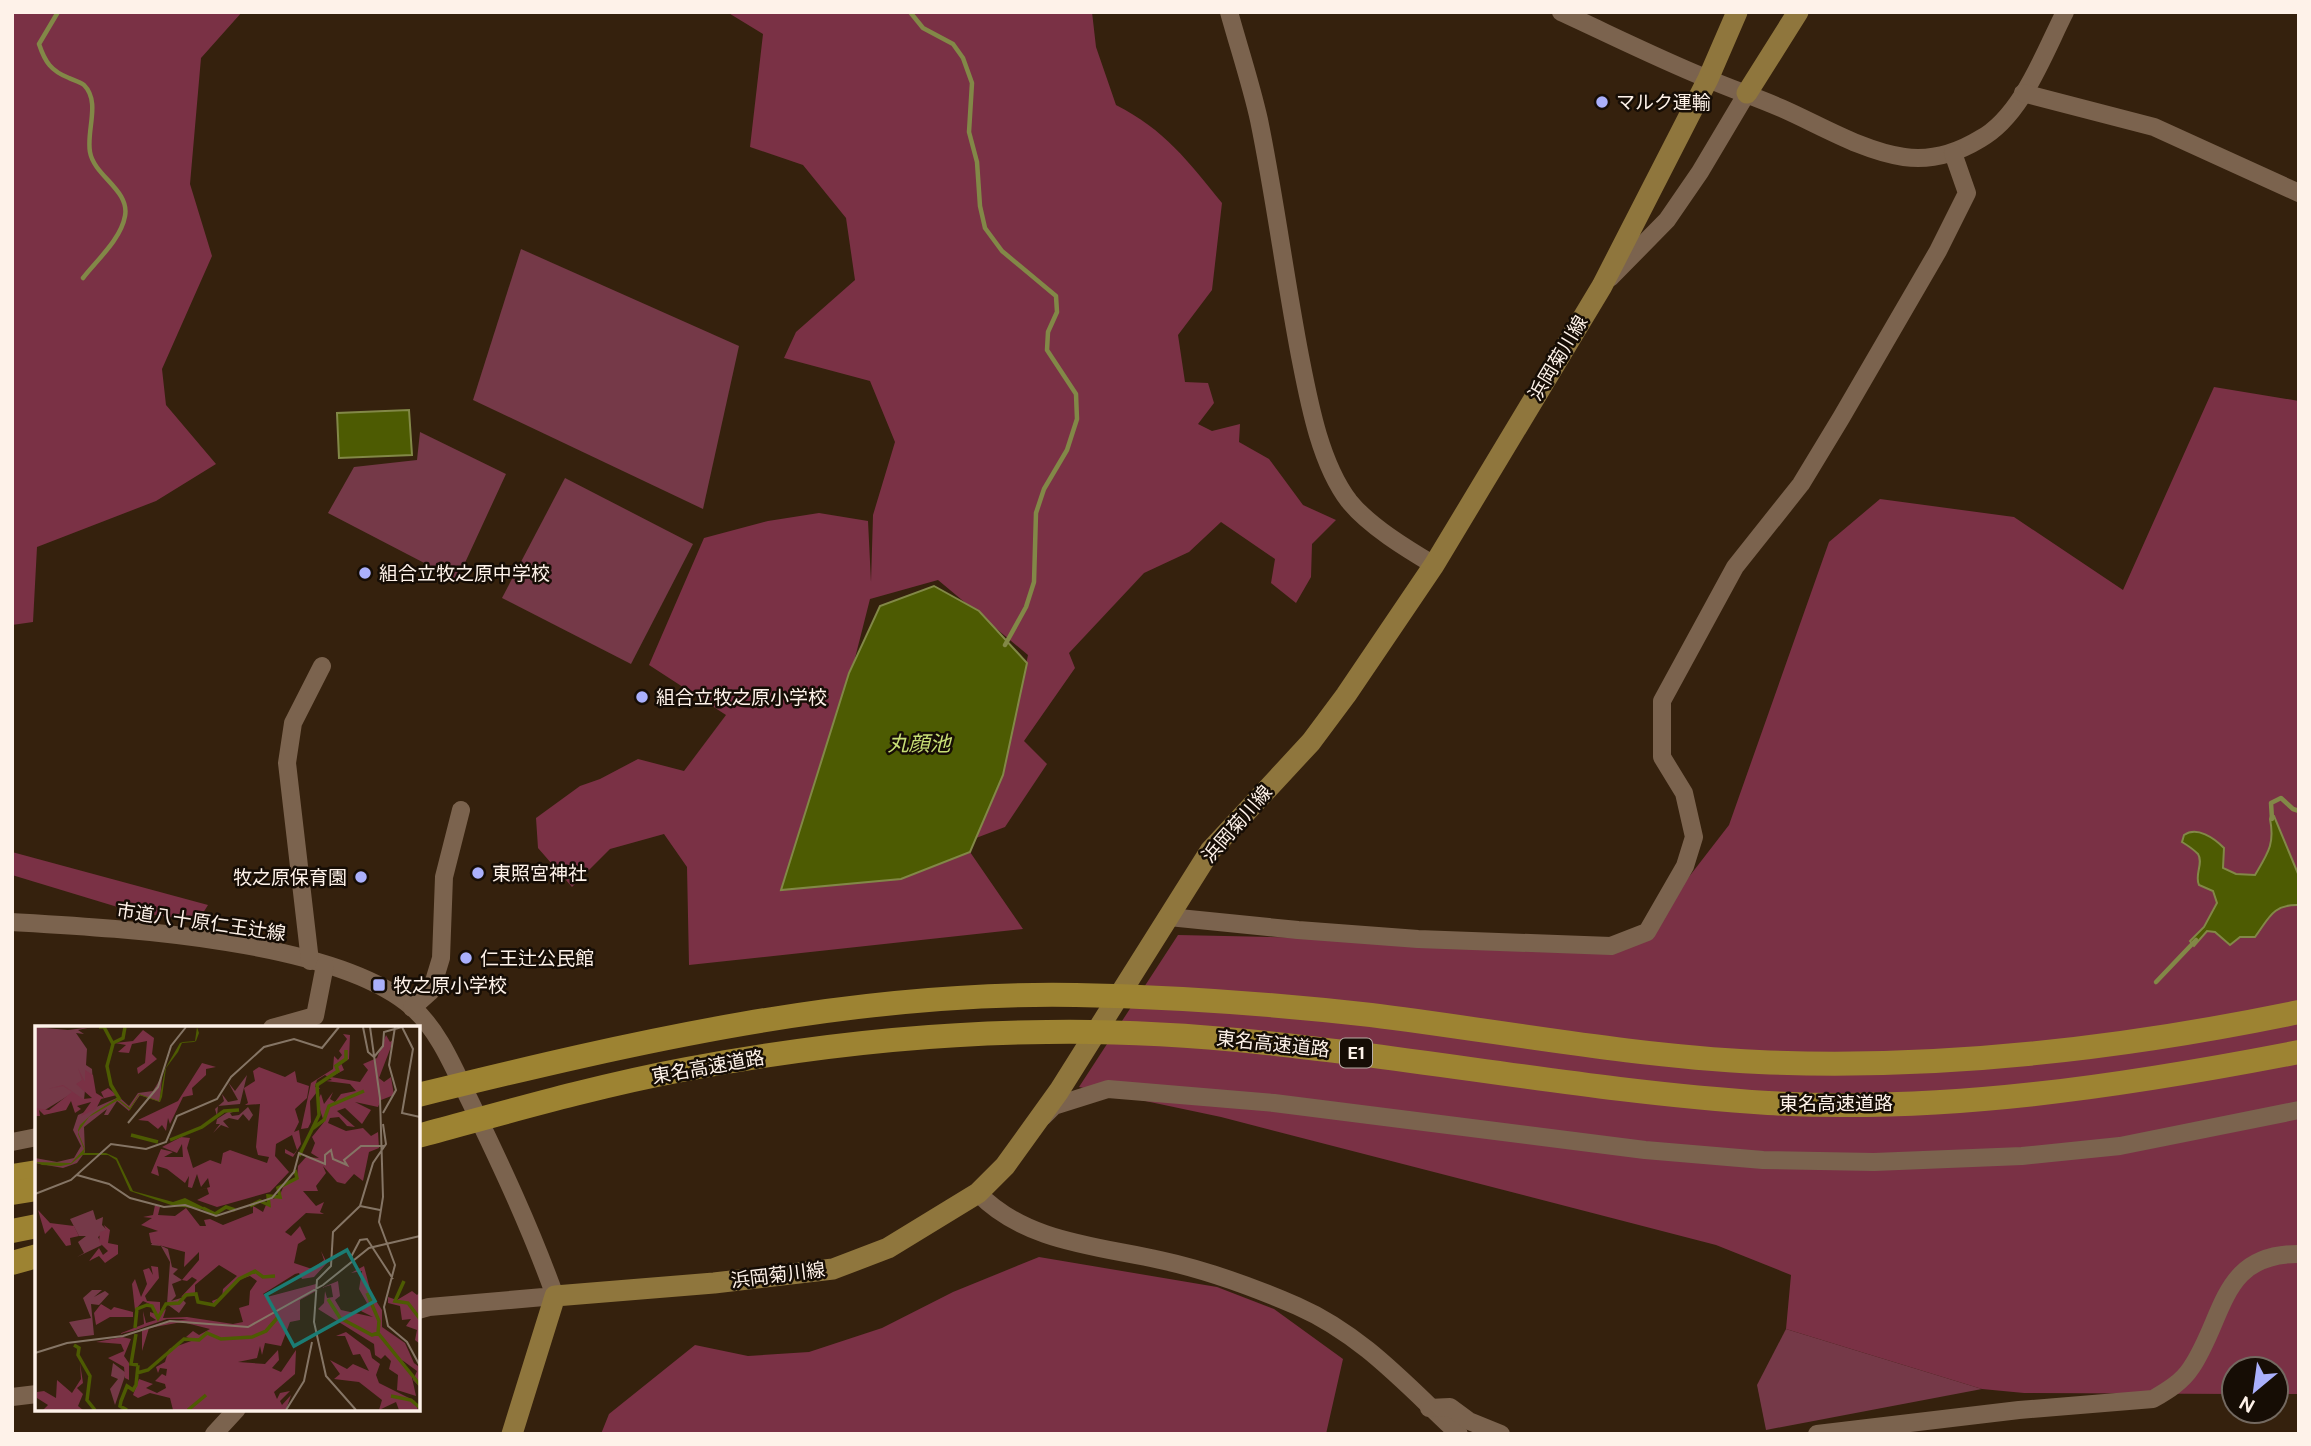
<svg xmlns="http://www.w3.org/2000/svg" width="2311" height="1446" font-family="'DM Sans','Noto Sans JP',sans-serif">
  <rect width="100%" height="100%" fill="#35210d"/>
  <g fill="#753948">
    <path d="M521 249 739 346 703 509 473 400Z"/>
    <path d="M420 432 506 474 457 580 328 513 354 467 417 460Z"/>
    <path d="M565 478 693 544 631 664 502 598Z"/>
    <path d="M1786 1329 1982 1389 1766 1430 1757 1385Z"/>
  </g>
  <g fill="#7a3145">
    <path d="M12 12H242L201 58 190 184 212 256 162 369 166 405 216 464 156 501 37 547 33 622 12 625Z"/>
    <path d="M727 12H1092L1096 47 1116 105C1165 130 1188 161 1222 203L1212 290 1178 335 1185 382 1208 383 1214 403 1198 424 1212 431 1240 424 1239 442 1269 459 1303 505 1336 520 1312 544 1311 577 1296 603 1271 583 1275 559 1221 522 1189 552 1144 573 1069 653 1075 668 1024 741 1047 764 1005 827 976 838 1003 775 1028 655 938 580 870 599 853 666 886 880 970 852 1023 929 689 965 687 867 664 834 610 849 572 887 538 848 536 818 580 786 600 779 638 759 684 771 726 715 649 665 704 538 768 521 819 513 868 521 871 582 873 515 895 442 870 381 784 358 796 332 855 280 846 218 803 165 750 147 763 34Z"/>
    <path d="M2214 387 2299 401V1394H2276V1369H2234V1394L2024 1393 1982 1389 1786 1329 1791 1275 1716 1245 1221 1117 1079 1087 1178 935 1629 945 1661 913 1729 825 1829 542 1880 499 2014 517 2123 590Z"/>
    <path d="M12 852 208 905 198 921 134 912 12 875Z"/>
    <path d="M1039 1257 1217 1287 1274 1309 1343 1359 1326 1434H601L609 1414 695 1345 748 1356 809 1352 882 1328 953 1292Z"/>
  </g>
  <g fill="#4d5b02" stroke="#828847" stroke-width="2">
    <path d="M409 410 412 455 339 458 337 413Z"/>
    <path d="M934 586 979 611 1027 663 1003 775 970 852 901 879 781 890 849 673 880 606Z"/>
    <path d="M2271 816H2274L2299 876V905C2273 904 2269 918 2255 937H2240L2230 945 2215 932 2207 931 2194 946 2190 941 2204 927 2217 903 2213 891 2199 885C2194 875 2204 863 2198 854 2194 850 2187 845 2182 842L2184 835C2197 826 2214 838 2224 848L2223 868 2236 874 2255 875C2268 853 2275 844 2270 819Z"/>
  </g>
  <g fill="none" stroke-linecap="round" stroke-linejoin="round">
    <g stroke="#828847" stroke-width="4.5">
      <path d="M58 12 39 44C45 62 51 71 69 78 73 80 80 82 84 85 101 102 86 131 90 152 94 176 130 190 125 216 121 239 97 260 83 278"/>
      <path d="M910 12 923 28 953 44 963 58 972 83 969 132 977 162 980 206 985 228 1002 251 1056 296 1057 312 1048 332 1047 350 1076 394 1077 419 1067 450 1044 489 1036 513 1034 582 1026 607 1005 645"/>
      <path d="M2272 819 2271 803 2281 798 2293 809 2299 811"/>
      <path d="M2156 982 2196 940"/>
    </g>
    <g stroke="#7b634e" stroke-width="18">
      <path d="M1229 12C1239 48 1251 84 1259 120 1275 198 1285 278 1300 356 1309 402 1320 463 1349 501 1369 526 1407 549 1434 565"/>
      <path d="M1561 12C1609 34 1657 58 1706 78 1731 89 1756 97 1781 108 1820 125 1862 151 1904 157 1932 161 1957 153 1980 139 2022 116 2044 53 2065 12"/>
      <path d="M2023 93 2154 127 2299 193"/>
      <path d="M1610 278 1667 220 1700 172 1747 93"/>
      <path d="M1169 917 1298 930 1418 939 1611 946 1647 932 1685 866 1694 837 1684 793 1662 757V701L1735 567 1801 484 1841 418 1938 251 1967 193 1953 153"/>
      <path d="M12 922C116 928 334 939 412 1007 440 1032 454 1069 470 1101 501 1165 531 1229 555 1296L429 1307 418 1310"/>
      <path d="M310 961 287 763 293 723 322 666"/>
      <path d="M412 1008 431 991 441 958 444 877 461 810"/>
      <path d="M272 1028 315 1016 325 965"/>
      <path d="M1043 1117 1054 1106 1108 1089 1274 1103 1645 1150 1763 1160 1874 1162 2022 1156 2120 1146 2299 1110"/>
      <path d="M12 1142 37 1137"/>
      <path d="M978 1193C1025 1242 1097 1246 1160 1260 1207 1270 1253 1287 1297 1306 1363 1335 1407 1386 1459 1434"/>
      <path d="M12 1397 37 1394"/>
      <path d="M1429 1408 1450 1407 1469 1421 1501 1434"/>
      <path d="M214 1434 237 1409"/>
      <path d="M1817 1434 2019 1410 2153 1399C2167 1391 2182 1382 2191 1368 2225 1318 2220 1253 2299 1254"/>
    </g>
    <g stroke="#8f763d" stroke-width="21">
      <path d="M1747 93 1798 12"/>
      <path d="M512 1434 555 1296 714 1283 833 1269 888 1248 978 1193 1005 1166 1059 1091 1210 851 1311 742 1346 695 1434 565 1602 286 1708 79 1737 12"/>
    </g>
    <g stroke="#9d8332" stroke-width="24">
      <path d="M418 1095C634 1042 852 991 1076 995 1175 997 1273 1004 1371 1015 1500 1031 1629 1056 1759 1062 1941 1070 2121 1049 2299 1012"/>
      <path d="M418 1136C507 1112 596 1086 687 1069 805 1047 926 1033 1047 1032 1290 1028 1527 1088 1768 1103 1946 1113 2124 1086 2299 1052"/>
      <path d="M12 1176 37 1172"/>
      <path d="M12 1193 37 1189"/>
      <path d="M12 1231 37 1226"/>
      <path d="M12 1263 37 1256"/>
    </g>
  </g>
  <g fill="#aab0fc" stroke="#160d05" stroke-width="2.5">
    <circle cx="1602" cy="102" r="7"/>
    <circle cx="365" cy="573" r="7"/>
    <circle cx="642" cy="697" r="7"/>
    <circle cx="478" cy="873" r="7"/>
    <circle cx="361" cy="877" r="7"/>
    <circle cx="466" cy="958" r="7"/>
    <rect x="372" y="978" width="14" height="14" rx="3.5"/>
  </g>
  <g text-anchor="middle" dominant-baseline="central" stroke-width="5" stroke-linejoin="round" paint-order="stroke">
    <rect fill="#160d05" stroke="#b8ada5" stroke-width="2" x="1340" y="1038.5" width="32" height="29" rx="5"/>
    <g font-size="18" font-weight="bold" fill="#fef2e9">
      <text x="1356" y="1053">E1</text>
    </g>
    <g font-size="19" fill="#fef2e9" stroke="#160d05" text-anchor="start">
      <text x="1616" y="102">マルク運輸</text>
      <text x="379" y="573">組合立牧之原中学校</text>
      <text x="656" y="697">組合立牧之原小学校</text>
      <text x="492" y="873">東照宮神社</text>
      <text x="347" y="877" text-anchor="end">牧之原保育園</text>
      <text x="480" y="958">仁王辻公民館</text>
      <text x="393" y="985">牧之原小学校</text>
    </g>
    <g font-size="19" fill="#fef2e9" stroke="#160d05">
      <text transform="translate(1558 358) rotate(-59)">浜岡菊川線</text>
      <text transform="translate(1237 824) rotate(-49)">浜岡菊川線</text>
      <text transform="translate(201 922) rotate(8)">市道八十原仁王辻線</text>
      <text transform="translate(1273 1044) rotate(6)">東名高速道路</text>
      <text transform="translate(708 1067) rotate(-10)">東名高速道路</text>
      <text x="1836" y="1103">東名高速道路</text>
      <text transform="translate(778 1275) rotate(-7)">浜岡菊川線</text>
    </g>
    <g font-size="21" font-style="italic" fill="#c8df76" stroke="#160d05">
      <text x="919" y="744">丸顔池</text>
    </g>
  </g>
  <g transform="translate(35 1026)">
    <rect width="385" height="385" fill="#35210d"/>
    <path d="M0 1 33 4 57 1 43 4 49 8 41 7 52 23 51 39 57 43 58 57 50 64 49 74 36 68 10 84H0ZM212 49 205 78 183 80 182 90 180 83 189 75 187 68 193 76 203 74 193 56 200 65ZM127 50 125 76 105 69 94 85 82 75 73 89H69L72 83 49 101 50 126 42 137 28 142 0 137V132L22 136 39 132 46 120 38 104 43 89 84 71 94 80 103 67 118 65ZM213 81 218 89 214 95 208 88 203 94 194 92 188 95 194 102 186 99 178 107 185 98H181L182 93 196 84 201 85 195 87 197 90 204 89ZM58 184 61 194 68 191 67 199 72 204 63 211 67 219 42 231 49 227 43 216 51 210H44L35 193ZM118 216 133 223 137 241 143 243 138 248 147 254 137 258 141 270 136 275 146 272 151 277 144 287 132 278 135 236 126 220 116 219ZM57 264H67L59 271 70 265 74 268 64 279 56 278 59 309 43 311 34 296 56 292 48 272ZM78 337 91 347 80 379 75 363 83 353 76 350Z" fill="#753948"/>
    <path d="M108 4 119 12 117 28 122 33 103 48 102 42 110 37 112 15 97 18 94 27 83 26 91 19 80 17 98 15ZM308 8 315 9 314 33 306 37 309 44 296 51 325 56 333 44 328 38 342 32 351 9 355 16 359 13 344 52 349 56 356 51 359 69 346 74 343 81 320 76 336 84 327 98 310 82 302 85 320 101 312 100 304 91 295 92 293 97 311 105 328 102 336 110 343 106 344 122 334 126 328 155 319 148 310 158 302 156 288 140 291 147 281 160 283 165H268L281 180 289 176 285 186 289 188 271 187 250 206 256 210 265 200 271 213 263 218 259 237 277 243 289 234 286 225 292 237 279 251 267 253 264 247 260 248 228 268 232 271 281 258V265L265 274V294L255 296 246 320 230 317 227 329 225 320 222 332 203 336 230 338 243 324 244 334 237 342 246 346 261 324 260 348 239 366 242 373 245 367 255 365 245 375 247 379 256 369 251 384H138L135 372 115 367 103 372 98 369 104 353 118 358 111 362 122 367 131 362 130 358 120 355 127 348 131 350 132 343 125 342 123 347 121 341 130 336 134 323 159 314 151 311 158 305 164 309 175 303 147 296 114 302 107 325V305L123 298 153 293H132L98 305 84 308 109 298 108 285 111 297 121 294 115 290V286L121 288 117 279 108 275 100 284 97 258 100 253 106 271 112 258 108 244 114 242 118 249 116 240 123 241 124 252 110 270 112 275 125 276V287L131 283 128 292 152 291 198 298 208 296 204 282 214 279 215 265 222 255 215 250 206 253 179 280 177 275 187 271 188 263 202 250 184 239 160 259V269L146 271 162 254 157 251 152 255 147 254 164 234V226L149 241 150 226 116 217 114 207 123 205 106 199 117 192 108 191 118 189 120 179 125 181 123 189 140 190 151 182 165 200H171L169 194 175 193 188 199 218 187V180L228 186 233 174 244 171 249 159 262 152 263 140 271 131 284 132 276 127 280 117 277 111 289 96 282 75 286 68 289 78 298 66 295 73 300 76 306 68 321 65 315 58 291 55 297 54 290 49 282 54 280 61 285 62 275 75 276 96 273 102 266 103 276 57 298 43 299 30 303 34 307 29 304 25 312 13ZM167 37 181 41 171 43V49L157 62 158 69 148 71 135 98 133 92 131 105 127 99 123 103 113 95 103 94 143 75ZM224 41 250 51 260 45 262 56 274 60 272 72 260 83 264 96 259 106 264 104 266 118 258 131 250 127V123L259 128 262 124 257 109 241 118 240 130 254 146 235 166 182 181 162 174 174 168 172 162 161 165 175 161 173 152 166 161 162 148 157 162 153 161 154 150 150 157 132 143 122 140 124 150 116 147 126 123 138 126 129 131H148L147 118 142 127 127 121 146 111 155 112 152 122 158 142 175 134 186 138 188 127 195 124 232 137 234 131 223 129 221 121 225 78 210 79 213 77 209 62 220 55 218 45ZM43 42 50 56V44L58 49 61 67 69 72 66 66 73 62 82 69 66 73 61 83 46 90 56 76 42 80 46 83 40 87 36 75 31 84 9 89 4 84 5 90H0V82L14 84 37 66 28 60 13 63 28 59 48 73 57 72 41 58 47 54ZM3 184 15 197 39 200 44 210 35 212 36 219 31 220 17 201 10 208ZM69 199 75 204 73 217 83 219V228L70 237 64 230 54 235 64 222 68 229 73 225 64 216 65 206 71 204ZM329 240 336 267 347 284V301L370 317 379 337 383 340 385 333V361L378 354 382 345 367 334 376 347 381 370 362 364 363 349 354 343 356 335 350 329 346 333 340 329 339 318 283 283 289 277 290 265 292 272 298 271 296 259 286 262 303 255 305 270 300 274 306 284 338 291 326 285 332 277 324 263 327 245 316 247ZM377 265 382 269 385 266V318L380 314 382 304 371 300 376 293 367 294 365 280 353 277V271L362 274ZM66 278 76 284 79 281 98 286V291H75L61 299 59 287ZM311 306 335 324 337 332 345 338 341 349 344 357 380 375 383 384H364L361 376 344 384 347 374 324 356 299 353 305 348 295 334 312 343 318 338 334 345 325 328 318 329 310 310H301ZM87 311 96 313 89 330 94 337V354L90 352 89 341 73 332 89 325 86 318 61 316ZM45 337 48 357 42 362 48 368 43 380 48 384H8L13 379 2 372V366L9 365 21 372 22 354 37 367 46 353Z" fill="#7a3145"/>
    <path d="M162 1 164 7 161 15 159 16 147 17 143 26 131 42 127 71 125 76 104 69 95 84 83 74 54 91 43 106 50 123 49 127H71L82 132 98 165 138 176 150 172 174 184 139 180 95 165 81 134 73 129H47L36 138 26 140 7 139 0 136 36 137 49 123 43 108V104L45 99 57 88 82 72 95 82 104 68 124 75 130 43 145 17 148 16 160 15Z" fill="#4d5b02"/>
    <path fill="none" stroke="#4d5b02" stroke-width="3.5" d="M64 1H69L78 18 72 40 76 59 85 74M78 17 88 12 90 1M277 103 289 94 294 80 329 65M96 109 123 116M135 114 167 101 189 85 204 84M264 130 284 89 282 59 303 45 301 40 311 33V24M215 180 225 175 234 179 233 170 245 171 243 162 262 152 260 144M168 182 180 188 191 181 200 184M369 255 360 275 373 277 385 293M293 273 305 292 337 309 343 307 344 295 332 267M100 302 102 283 112 279 117 280 123 292 131 278 144 277 151 269 161 268 163 276 179 279 204 253 220 245 228 251 240 250M343 307 385 359M101 308 96 338 103 339M39 319 44 322 43 329 55 350 52 374 60 384M102 347 113 344 149 313 164 314 172 307 186 313 217 311 231 305 244 290M356 370 376 374 384 381M92 384 85 380 86 375 92 360 98 364 101 359 103 339M153 384 171 369"/>
    <path fill="none" stroke="#857565" stroke-width="2" d="M328 1 333 26 339 31 348 20 349 6 367 1 378 23 367 87 385 91M335 1 345 72 348 171 344 196 360 239 349 281 353 300 372 316 385 340M348 87 361 64 354 39 360 1M93 97 123 61 136 20 151 1M42 149 74 158 95 172 129 181 150 179 181 190 237 172 259 146 264 127 290 138V129L296 124 298 133 312 139 309 134 326 120H349M0 168 36 154 76 118 111 123 131 116 142 90 182 73 196 51 229 21 259 13 287 22 304 1M345 184 325 180 338 137 351 118 348 98M316 231 325 214 332 213 358 253M0 327 32 317 88 310 135 295 213 301 288 259 334 222 385 210M251 384 269 355 277 316M321 384 291 350 279 296 282 254 296 240 298 206 325 180"/>
    <path fill="#1b7c74" fill-opacity="0.15" stroke="#1b7c74" stroke-width="3.5" d="M312 224 340 275 259 320 231 269Z"/>
    <rect width="385" height="385" fill="none" stroke="#fef2e9" stroke-width="3.5"/>
  </g>
  <rect width="2311" height="1446" fill="none" stroke="#fef2e9" stroke-width="28"/>
  <g transform="translate(2255 1390) rotate(209)"><circle r="33" fill="#160d05" stroke="#736960" stroke-width="2"/>
  <path d="M0-5L12 26L0 18L-12 26Z" fill="#aab0fc"/>
  <text y="-10" font-size="19" font-weight="bold" text-anchor="middle" fill="#fef2e9">N</text>
  </g>
</svg>
